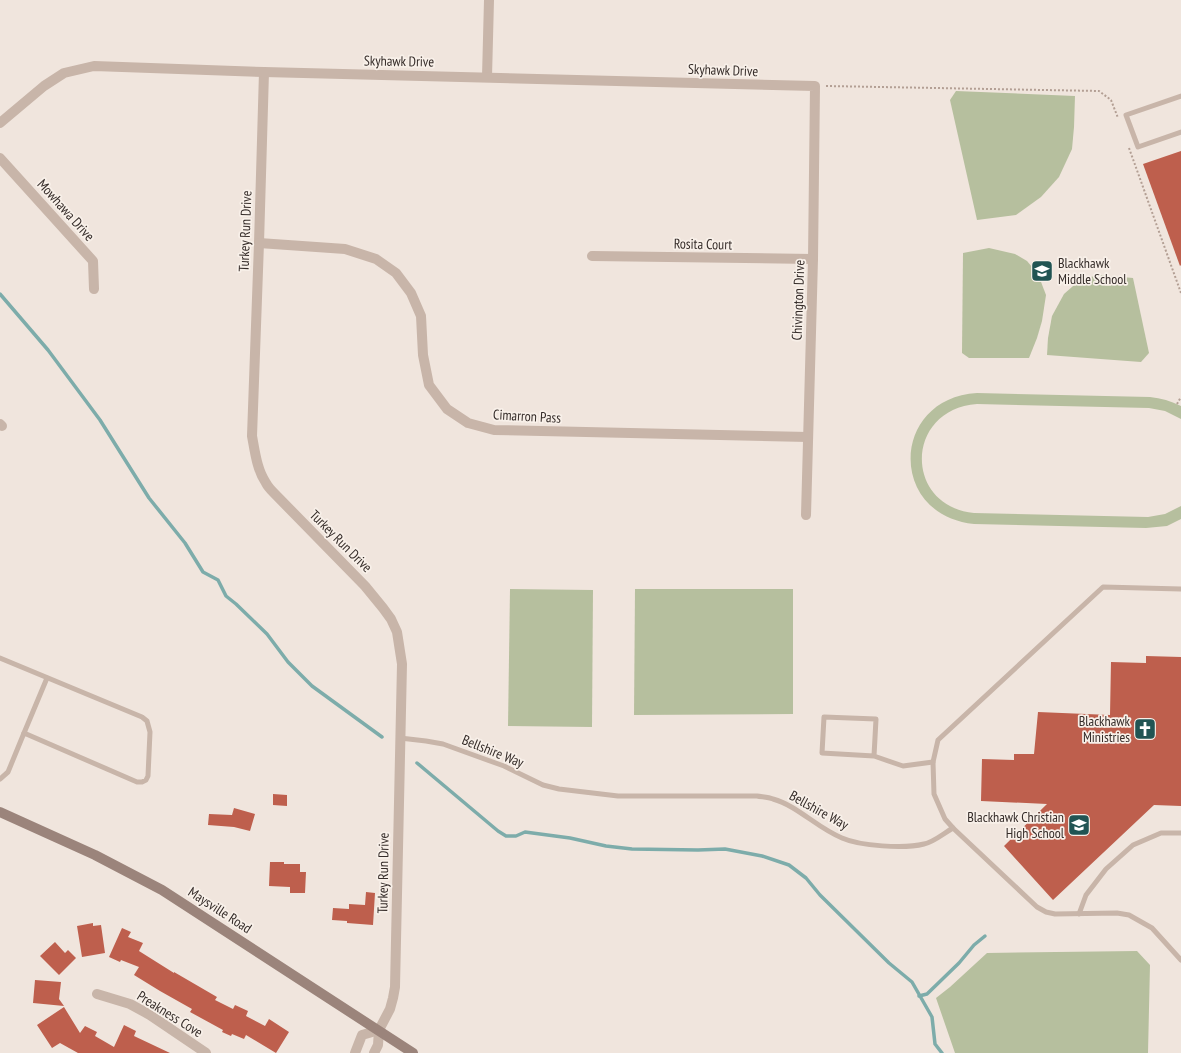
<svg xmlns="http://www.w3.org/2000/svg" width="1181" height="1053" font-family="'PT Sans Narrow',sans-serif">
  <rect width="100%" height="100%" fill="#f0e5dd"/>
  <g fill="#b6bf9e">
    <path d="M956 91 1075 96 1074 127 1072 149 1059 177 1041 197 1016 215 977 220 950 100Z"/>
    <path d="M989 248 1015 254 1027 261 1038 274 1046 295 1042 321 1037 338 1029 358H969L962 353 963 253Z"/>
    <path d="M1100 275 1133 278 1149 353 1141 362 1047 355 1048 338 1052 316 1064 294 1081 279Z"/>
    <path d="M977 393 1150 397C1161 398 1171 401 1181 406V419L1165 411 1149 408 977 404C905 409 903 506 974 513L1148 517 1165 514 1181 506V519L1167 526 1146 528 974 524C887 515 891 398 977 393Z"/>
    <path d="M510 589 593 590 592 727 508 726Z"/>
    <path d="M635 589H793V714L634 715Z"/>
    <path d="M1137 951 1150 965 1148 1053H955L936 998 950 987 987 953Z"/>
  </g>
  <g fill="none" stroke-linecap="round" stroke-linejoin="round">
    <g stroke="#7dacaa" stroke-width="3.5">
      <path d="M0 294 48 350 100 420 149 498 185 543 203 572 218 580 226 596 236 604 267 634 288 662 312 686 382 737"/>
      <path d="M417 763 498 831 506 836H516L525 832 570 838 606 846 632 849 698 850 725 849 762 856 789 865 806 878 820 895 889 963 912 982 932 1017 935 1044 942 1053"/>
      <path d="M919 996 927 994 959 963 974 945 985 936"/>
    </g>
  </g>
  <g fill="#be5f4d">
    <path d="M1181 151V265L1180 266 1143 164Z"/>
    <path d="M1146 656 1181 657V806L1154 805 1053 900 1004 846 1047 804 981 801 982 759 1014 760V754H1034L1038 712 1110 715 1111 662 1146 663Z"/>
    <path d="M273 794 287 795V806L273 805Z"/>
    <path d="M234 808 255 814 250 831 234 827 208 825 209 814 232 815Z"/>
    <path d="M270 862H284V864H300V872H306L305 893H290V887L269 886Z"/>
    <path d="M366 892 375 893 373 925 347 923V921L332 920 333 908 349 909V904L365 905Z"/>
    <path d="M93 923V926L101 925 105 953 82 957 77 926Z"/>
    <path d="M122 928 131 932 128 937 143 943 139 951 174 973V972L217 997 215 1000 233 1009 235 1005 248 1011 246 1016 265 1026 269 1019 289 1032 276 1053 246 1035 244 1039 232 1034 231 1036 222 1032 223 1030 190 1012 192 1009 160 991 134 975 139 967 121 960 120 962 109 957Z"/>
    <path d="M55 942 65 953 68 950 76 958 59 975 40 956Z"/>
    <path d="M35 980 61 982 59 999 64 1006 33 1003Z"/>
    <path d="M64 1007 80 1033 85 1026 97 1032 95 1036 114 1047 124 1025 136 1031 134 1036 170 1053H78L60 1043 52 1048 37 1025Z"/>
  </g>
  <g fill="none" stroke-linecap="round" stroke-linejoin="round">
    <g stroke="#b39f94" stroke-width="2" stroke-dasharray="2 2" stroke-linecap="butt">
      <path d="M826 86 1099 91 1111 100 1118 118"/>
      <path d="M1129 148 1181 293"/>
      <path d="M1177 404 1181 397"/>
    </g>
    <g stroke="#c8b5a9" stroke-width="5">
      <path d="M1181 96 1126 115 1138 147 1181 132"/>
      <path d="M1181 589 1103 587 938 740 933 762 934 794 945 819 953 828 1037 907 1046 912 1055 914 1117 913 1129 915 1152 928 1181 960"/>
      <path d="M0 658 142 717 147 721 150 732 148 776 146 780 142 782H137L24 733 8 772 0 779"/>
      <path d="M24 733 47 678"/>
      <path d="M400 738 426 741 443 744 504 766 543 785 559 789 618 796H757C762 797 768 797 773 799 798 806 817 828 842 838 860 846 904 849 924 844 934 842 944 833 953 828"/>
      <path d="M874 756 876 719 824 717 822 753 874 756 903 766 933 762"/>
      <path d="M1079 914 1086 895 1106 869 1133 845 1161 833H1181"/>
    </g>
    <g stroke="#c8b5a9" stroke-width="10">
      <path d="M264 72 259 243 252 436C255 452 257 470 266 483 268 487 271 490 274 493L365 586 383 608 391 619 397 632 402 664 395 987 393 998 390 1009 379 1030 378 1045 374 1053"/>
      <path d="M487 77 489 0"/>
      <path d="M0 123 44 86 64 73 94 66 264 72 815 86 813 259 806 515"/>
      <path d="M0 158 93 261 94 289"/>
      <path d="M259 243 345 249 376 259 396 273 411 293 421 316 423 355 429 385 447 409 468 423 494 430 808 437"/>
      <path d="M592 256 813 259"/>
      <path d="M0 424 2 426"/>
      <path d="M97 994 130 1004 150 1015 206 1053"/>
      <path d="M355 1053 362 1035 379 1030"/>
    </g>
    <path stroke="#9b847b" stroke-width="10" d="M0 812 95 855 162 890 413 1053"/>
  </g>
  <defs>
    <g id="school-square" transform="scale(1.15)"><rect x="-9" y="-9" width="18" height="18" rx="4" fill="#215453" stroke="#f8f0e9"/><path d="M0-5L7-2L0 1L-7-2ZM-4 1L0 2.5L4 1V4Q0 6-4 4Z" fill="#fff"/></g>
    <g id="church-square" transform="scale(1.15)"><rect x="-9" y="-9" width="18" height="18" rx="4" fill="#215453" stroke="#f8f0e9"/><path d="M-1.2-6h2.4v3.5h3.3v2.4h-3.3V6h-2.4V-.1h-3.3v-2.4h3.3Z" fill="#fff"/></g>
  </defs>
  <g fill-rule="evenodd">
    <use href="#school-square" x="1042" y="271"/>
    <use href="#church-square" x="1145" y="729"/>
    <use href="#school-square" x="1079" y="825"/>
  </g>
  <g text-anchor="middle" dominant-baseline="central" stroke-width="3.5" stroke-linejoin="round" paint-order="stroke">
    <g font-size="14" fill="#352c29" stroke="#f8f0e9">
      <text transform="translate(399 61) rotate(1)">Skyhawk Drive</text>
      <text transform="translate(723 70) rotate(2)">Skyhawk Drive</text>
      <text transform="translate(66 210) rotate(48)">Mowhawa Drive</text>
      <text transform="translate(245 231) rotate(-88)">Turkey Run Drive</text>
      <text transform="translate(703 244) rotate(1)">Rosita Court</text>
      <text transform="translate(798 300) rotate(-88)">Chivington Drive</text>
      <text transform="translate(527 416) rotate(3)">Cimarron Pass</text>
      <text transform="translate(341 541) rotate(45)">Turkey Run Drive</text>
      <text transform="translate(493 751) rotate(22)">Bellshire Way</text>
      <text transform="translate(819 810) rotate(29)">Bellshire Way</text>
      <text transform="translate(383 873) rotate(-89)">Turkey Run Drive</text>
      <text transform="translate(220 910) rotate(33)">Maysville Road</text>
      <text transform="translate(170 1014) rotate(32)">Preakness Cove</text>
    </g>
    <g font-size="14" fill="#352c29" stroke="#f8f0e9" text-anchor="end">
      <text x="1058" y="263" text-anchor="start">Blackhawk<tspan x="1058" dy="16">Middle School</tspan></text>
      <text x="1130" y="721">Blackhawk<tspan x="1130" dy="16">Ministries</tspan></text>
      <text x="1064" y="817">Blackhawk Christian<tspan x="1064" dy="16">High School</tspan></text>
    </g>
  </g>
</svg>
